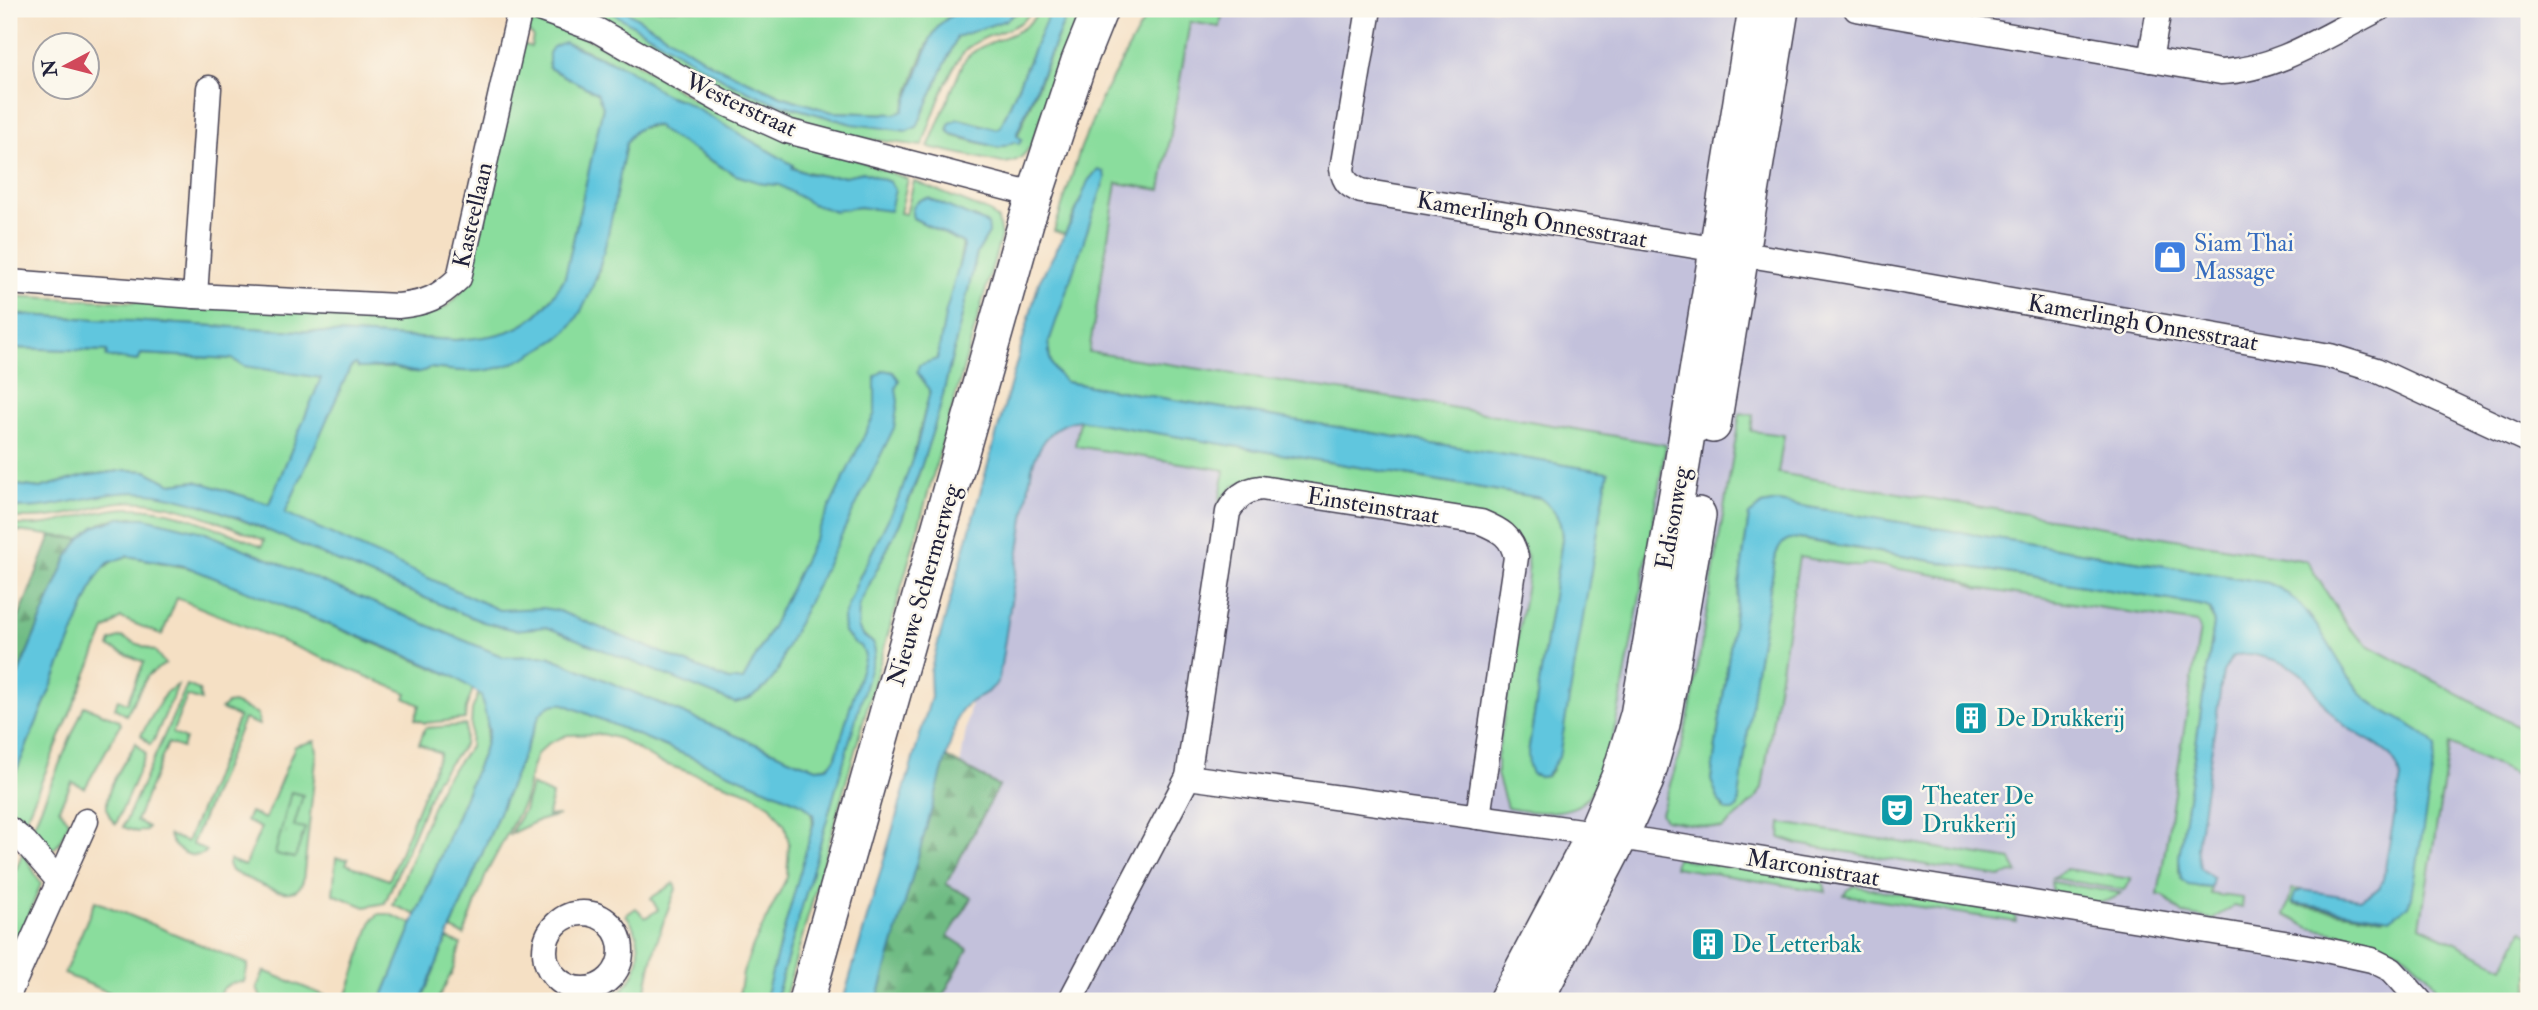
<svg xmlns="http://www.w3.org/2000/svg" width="2538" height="1010" font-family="'IM FELL Double Pica',serif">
  <defs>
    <pattern id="forest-firs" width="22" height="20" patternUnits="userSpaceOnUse" patternTransform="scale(1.75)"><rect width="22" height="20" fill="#6fbc84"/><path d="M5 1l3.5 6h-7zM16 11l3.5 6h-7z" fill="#5b986d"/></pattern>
    <pattern id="park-tufts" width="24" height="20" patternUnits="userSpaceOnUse" patternTransform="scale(1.75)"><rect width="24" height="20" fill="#8add9d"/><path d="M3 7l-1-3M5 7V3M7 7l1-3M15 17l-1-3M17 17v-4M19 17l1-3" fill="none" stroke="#77bd88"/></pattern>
  </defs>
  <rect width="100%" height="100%" fill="#fbf7ec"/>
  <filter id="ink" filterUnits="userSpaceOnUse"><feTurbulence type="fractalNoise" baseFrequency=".0143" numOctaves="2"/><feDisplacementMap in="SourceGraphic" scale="14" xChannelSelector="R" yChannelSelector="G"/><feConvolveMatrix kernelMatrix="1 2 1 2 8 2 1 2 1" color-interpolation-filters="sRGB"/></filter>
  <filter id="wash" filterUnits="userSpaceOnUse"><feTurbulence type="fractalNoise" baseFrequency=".00686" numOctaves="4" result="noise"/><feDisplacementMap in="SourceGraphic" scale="28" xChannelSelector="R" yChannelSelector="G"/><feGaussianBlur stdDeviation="1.57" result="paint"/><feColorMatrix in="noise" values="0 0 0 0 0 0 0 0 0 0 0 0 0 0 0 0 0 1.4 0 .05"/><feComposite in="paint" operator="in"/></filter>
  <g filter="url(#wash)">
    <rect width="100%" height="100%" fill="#f5e0c4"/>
    <path fill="#c3c1db" d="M1164 9H2529V1001H899L954 803 1009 469Z"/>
    <g fill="#8add9d" stroke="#56806c" stroke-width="2" fill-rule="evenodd">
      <path d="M573 9H606L728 82 770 101 852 124 917 126 957 37 1016 14 1020 9H1033C1018 34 989 30 969 47 950 62 931 122 922 146L859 138 754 107Z"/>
      <path d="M623 9H974C967 11 959 12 952 15 927 27 912 85 903 111L895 114 832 112 781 96 713 65Z"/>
      <path d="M1039 9H1051L1001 126 997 129 960 119 949 124 948 128 953 136 999 148 1015 142 1069 9H1082L1031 145C1024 157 1017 162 1003 163L928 147 964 61C984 35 1025 42 1039 9Z"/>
      <path d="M1150 9H1223L1220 27 1190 22 1161 190 1117 183 1089 352 1438 405 1666 445C1654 517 1642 589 1628 660 1621 696 1610 776 1584 801 1566 817 1529 812 1507 808L1497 774V758L1528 577 1527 557 1522 544 1248 480 1233 486 1219 503 1225 470 1075 446 1080 420 1540 498C1556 510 1562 521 1562 540L1528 753 1540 777 1547 776 1552 770 1607 472 1066 382C1052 369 1048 361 1049 342L1093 173 1065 234 1054 231 1081 147 1103 95Z"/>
      <path d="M542 21H550L633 61 693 99 908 179 900 213 906 214 914 181 990 212 998 220 1001 236 784 1001H775L842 764 817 768 798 762 548 656 504 657 203 532 132 517 110 520 100 524 80 539 9 530V524C52 530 76 514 116 509 168 503 215 528 262 546L264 540C218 522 171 498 120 502 107 503 95 508 83 511 58 517 35 520 9 517V507C47 511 79 496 116 492 167 486 222 512 268 531L307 415 269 504 196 481 171 484 146 471 127 470 84 476 40 488 9 484V348L107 351V357L138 361 140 354 232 359 240 363 355 364 376 368H396L410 372 429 368 463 371 597 279 626 144 630 135 639 128 659 126 704 157 736 175 779 185 839 209 859 207 890 210V182L863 172 845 176H825L807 172 806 173 792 167 793 165 681 100 666 95 626 68 571 44 549 68 597 93 600 96 603 107 565 277C537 328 511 336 455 340L9 314V296L409 315C440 314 452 308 468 281L520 43 531 47 533 36 526 30 532 24ZM974 217 987 224 989 233 977 253 939 411 916 483 902 519 859 604 857 623 859 631 873 643 875 652 852 728 871 652 847 622 911 476 912 461 949 318 963 243 913 218Z"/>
      <path d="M1740 413 1753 415 1751 431 1784 435 1778 473 2307 561 2348 627 2368 645 2529 733V781L2450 744 2420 926 2504 967 2522 930 2529 934V987L2523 1001H2438L2432 993 2437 989 2426 973 2401 951 2365 938 2310 928 2285 915 2292 889 2303 890 2295 893 2292 903 2294 905 2382 918 2394 915 2436 747 2366 699 2278 587 2268 583 1778 502 1762 505 1749 515 1711 780 1723 808 1756 670 1776 554 1782 542 1791 538 2205 606 2210 610 2214 624 2179 858V872L2198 887 2211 888 2210 894 2243 898 2242 908 2234 906 2212 919 2183 914 2164 896 2158 895 2200 629 2197 623 1977 588 1960 579 1870 564 1860 567 1799 557 1762 788 1757 797 1743 811 1722 829 1665 820 1661 813 1682 746 1693 695Z"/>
      <path d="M133 557 193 569 453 676 473 689 466 708 465 719 425 723 415 719 420 705 405 698 407 693 177 598 162 635 121 618 105 630 25 821 9 810V789L96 578C106 564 115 556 133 557Z"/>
      <path d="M121 637 155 651 165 664 148 675 126 715 115 708 118 699 127 703 144 662 109 647 111 641Z"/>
      <path d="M178 685 154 740 150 745 141 735 166 692Z"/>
      <path d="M187 685 199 690 201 701 187 696 172 733 185 739 182 748 168 743 136 821 148 827 146 830 137 832 123 827Z"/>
      <path d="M479 692C490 712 489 732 483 753L416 915 393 905 442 783 470 747 472 710Z"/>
      <path d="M233 703 258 714 259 725 244 719 192 844 207 851 206 852C193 861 172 850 169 835L187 842 239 717 221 709 227 704Z"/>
      <path d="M555 703 564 704 803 804C818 816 812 828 808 845L764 1001H738L743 973 752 948 787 877 789 843 785 826 771 806 751 793 659 762 620 739 602 734 567 735 549 743 537 754 531 770 524 802 487 872 464 935 451 929 540 714 547 707Z"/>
      <path d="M84 706 119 720 121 724 85 788 72 782 59 808 69 822C56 850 56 859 29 836Z"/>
      <path d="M466 725 464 745 436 780 385 903 365 907 333 894 336 858 348 859 346 864 389 880 440 753 419 744 425 728Z"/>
      <path d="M315 741 317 751 303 881C300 887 298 891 291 892 278 895 245 877 231 871L228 864 230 860 245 866 261 828 246 821 250 812 265 819 295 746Z"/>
      <path d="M136 743 146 754 116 824C91 804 124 764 136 743Z"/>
      <path d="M531 785 552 795 548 816 559 815 535 822 510 834 524 810Z"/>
      <path d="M1781 823 2011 860 2018 873 2012 872 2000 877 1798 844 1780 838Z"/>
      <path d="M23 852 41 884 9 964V886Z"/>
      <path d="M1676 858 1820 881 1824 884 1826 892 1674 867Z"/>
      <path d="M2066 869 2131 879 2124 890 2052 878Z"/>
      <path d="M2051 882 2121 893C2100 911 2077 900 2053 894Z"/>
      <path d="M674 883 676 889C661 925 650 959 645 997L656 999 657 1001H610V994L613 988 620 992C643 970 645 940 626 915L636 908 645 918 658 910 651 898Z"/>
      <path d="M1854 886 2010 912 2015 916 2016 922 1844 895 1847 890Z"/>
      <path d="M95 901 248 964 244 982C229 981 220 988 217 1001H130L64 974Z"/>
      <path d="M379 914H389L413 924 381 1001H345L372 920Z"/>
      <path d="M447 939 461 944 452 972 437 1001H421Z"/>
      <path d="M264 971 331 998 333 1001H262L257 988Z"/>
    </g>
    <g fill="url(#forest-firs)" stroke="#486f60" stroke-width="2">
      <path d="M51 536 80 539 67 558 9 696V643Z"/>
      <path d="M946 757 999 786 946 884 972 898 948 936 968 949 940 1001H877Z"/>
    </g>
    <path fill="url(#park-tufts)" stroke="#56806c" stroke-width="2" d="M291 792 303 795 294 826 305 828 295 858 275 854Z"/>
    <g fill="#60c6de" stroke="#41748c" stroke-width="2">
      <path d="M606 9H623L713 65 781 96 832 112 895 114 903 111 931 38 940 24 952 15 974 9H1020L1006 20 957 37 917 127 907 131 852 124 770 101 728 82Z"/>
      <path d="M1051 9H1069L1017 133V136L1022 139 1019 144 1014 142 999 148 951 134 948 130 949 124 958 119 997 129 1001 126Z"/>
      <path d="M564 42 626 68 666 95 681 100 793 165 792 168 806 173 825 176H845L863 172 890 182 895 190 890 211 859 207 834 211 812 204 779 185 764 184 736 175 675 139 659 129 658 126C643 124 632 130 626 144 614 198 605 284 571 326 563 337 549 344 537 351 522 360 505 368 488 370 468 373 448 370 429 368 416 378 402 367 388 367 378 367 368 368 358 368L355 364 350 368 285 513 499 610 543 608 559 611 729 680H743L774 623 875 413V377L884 370 893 372 899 380 896 388 898 402 894 428 784 652C780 677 760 698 735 703L546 627 515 630 483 622C427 599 371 576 316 552 265 529 212 503 156 494 105 485 59 513 9 507V484L40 488 84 476 127 470 146 471 171 484 196 481 269 504 321 378 244 366 232 359 141 354 138 361 106 357 107 351 9 348V314L455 340C511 336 537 328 565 277L603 107 597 93 549 68V53L553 47Z"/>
      <path d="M1097 170 1104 172 1105 179 1049 342C1048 361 1052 369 1066 382L1608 472 1559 757 1546 776 1540 777 1532 774 1529 766 1528 753 1562 540C1562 521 1556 510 1541 498L1080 420C1053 423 1039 444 1032 467L999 678C992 697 966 697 958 716L877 1001H843L931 697 930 672 1039 282 1073 219 1088 181Z"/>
      <path d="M928 198 988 224 989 233 977 253 939 411 922 464 902 519 859 605 858 627 862 635 873 643 875 652 775 1001H764L814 822 813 814 803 804 564 704C553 703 548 706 540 714L421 1001H381L483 753 489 731 481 695 453 676 415 659 185 566 127 556 108 563 96 578 9 789V696L67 558 80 539 94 527 119 518H145L203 532 504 657 548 656 798 762 817 768 827 767 835 759 865 656 861 646 854 643 844 632 843 618 858 580 900 495 917 445 930 391 917 372 919 365 937 359 946 311 964 247 963 243 913 218C909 206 917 199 928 198Z"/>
      <path d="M1777 502 2268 583C2315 601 2331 658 2361 693 2380 715 2421 724 2436 747L2412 897 2408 906 2391 918 2292 903 2295 893 2303 890 2360 899 2379 889 2383 879 2401 778C2394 746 2367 743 2344 725 2308 697 2319 669 2263 657 2251 654 2243 652 2232 657L2223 672 2197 848 2200 868 2213 878 2211 888 2188 885 2181 879 2179 858 2214 624 2211 610 2205 606 1801 539C1786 537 1782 542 1776 554L1756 670 1738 807 1733 811H1727L1719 801 1711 780 1749 515 1762 505Z"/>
    </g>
  </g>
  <g filter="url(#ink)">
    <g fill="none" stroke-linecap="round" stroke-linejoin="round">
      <g stroke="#423e50" stroke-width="27">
        <g id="street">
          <path d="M539 9 597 30 723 102 787 131 1034 195"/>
          <path d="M1369 9 1342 169C1344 182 1349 186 1361 191L1846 271 2330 356 2376 370 2529 441"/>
          <path d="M1856 9 2221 72C2277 70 2329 34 2379 9"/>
          <path d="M2150 60 2159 9"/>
          <path d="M9 282 195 296 398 306C427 303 438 298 459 278L520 9"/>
          <path d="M195 296 209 88"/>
          <path d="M1188 777 1595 833 2321 949 2372 960 2392 970 2420 1001"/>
          <path d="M9 829 25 842 59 881"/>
          <circle cx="583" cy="951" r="38"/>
          <path d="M9 993 86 821"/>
          <path d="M1070 1001 1188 777 1228 512C1236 498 1244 490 1261 488L1481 522C1500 530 1512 536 1516 557L1478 817"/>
        </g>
      </g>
      <g stroke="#423e50" stroke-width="38">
        <g id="secondary">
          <path d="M1713 425 1781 9"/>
          <path d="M806 1001 1026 222 1079 61 1100 9"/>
          <path d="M1506 1001 1595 833 1619 777 1638 715 1682 465 1756 9"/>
          <path d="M1535 1001 1620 837 1646 780 1662 724 1698 515"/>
        </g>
      </g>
      <use href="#street" stroke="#fff" stroke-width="24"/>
      <use href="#secondary" stroke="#fff" stroke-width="35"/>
    </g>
  </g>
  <defs>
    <g id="shop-square" transform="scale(1.75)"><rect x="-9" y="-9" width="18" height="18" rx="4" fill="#3f7fe0" stroke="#fbf7ec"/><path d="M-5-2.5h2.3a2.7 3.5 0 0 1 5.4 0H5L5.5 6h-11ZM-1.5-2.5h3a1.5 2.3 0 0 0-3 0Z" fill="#fff"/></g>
    <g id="building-square" transform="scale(1.75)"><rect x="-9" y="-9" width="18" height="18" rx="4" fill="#0f9aa8" stroke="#fbf7ec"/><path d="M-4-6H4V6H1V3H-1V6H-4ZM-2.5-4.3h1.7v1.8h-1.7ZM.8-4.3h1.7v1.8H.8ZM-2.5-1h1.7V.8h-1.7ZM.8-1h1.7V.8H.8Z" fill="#fff"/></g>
    <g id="theatre-square" transform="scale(1.75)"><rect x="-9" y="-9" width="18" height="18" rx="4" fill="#0f9aa8" stroke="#fbf7ec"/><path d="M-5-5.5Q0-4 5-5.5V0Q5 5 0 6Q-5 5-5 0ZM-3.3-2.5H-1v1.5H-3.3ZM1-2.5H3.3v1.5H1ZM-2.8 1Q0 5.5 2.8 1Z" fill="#fff"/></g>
  </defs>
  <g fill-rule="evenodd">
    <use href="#shop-square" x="2170" y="257"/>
    <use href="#building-square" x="1971" y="718"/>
    <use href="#theatre-square" x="1897" y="810"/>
    <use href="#building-square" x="1708" y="944"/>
  </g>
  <g text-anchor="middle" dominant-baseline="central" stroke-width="5" stroke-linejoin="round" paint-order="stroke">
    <g font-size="24" fill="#22223b" stroke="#fbf7ec">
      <text transform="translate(741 105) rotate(25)">Westerstraat</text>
      <text transform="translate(473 215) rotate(-77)">Kasteellaan</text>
      <text transform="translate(1532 220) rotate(10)">Kamerlingh Onnesstraat</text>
      <text transform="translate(2143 323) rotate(10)">Kamerlingh Onnesstraat</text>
      <text transform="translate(1373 506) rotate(9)">Einsteinstraat</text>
      <text transform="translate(1673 518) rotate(-80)">Edisonweg</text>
      <text transform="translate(924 585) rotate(-74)">Nieuwe Schermerweg</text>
      <text transform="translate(1813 868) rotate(9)">Marconistraat</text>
    </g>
    <g font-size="24" fill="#366cbe" stroke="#fbf7ec" text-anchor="start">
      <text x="2194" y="243">Siam Thai<tspan x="2194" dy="28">Massage</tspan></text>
    </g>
    <g font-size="24" fill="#0d838f" stroke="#fbf7ec" text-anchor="start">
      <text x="1996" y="718">De Drukkerij</text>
      <text x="1922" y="796">Theater De<tspan x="1922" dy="28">Drukkerij</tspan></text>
      <text x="1732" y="944">De Letterbak</text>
    </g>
  </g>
  <rect width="2538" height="1010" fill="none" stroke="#fbf7ec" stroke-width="35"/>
  <g transform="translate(66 66) rotate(263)"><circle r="33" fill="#fbf7ec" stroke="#a4a2a5" stroke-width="2"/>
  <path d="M0-5L12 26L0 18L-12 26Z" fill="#d1495b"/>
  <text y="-10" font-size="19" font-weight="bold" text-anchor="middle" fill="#22223b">N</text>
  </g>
</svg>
